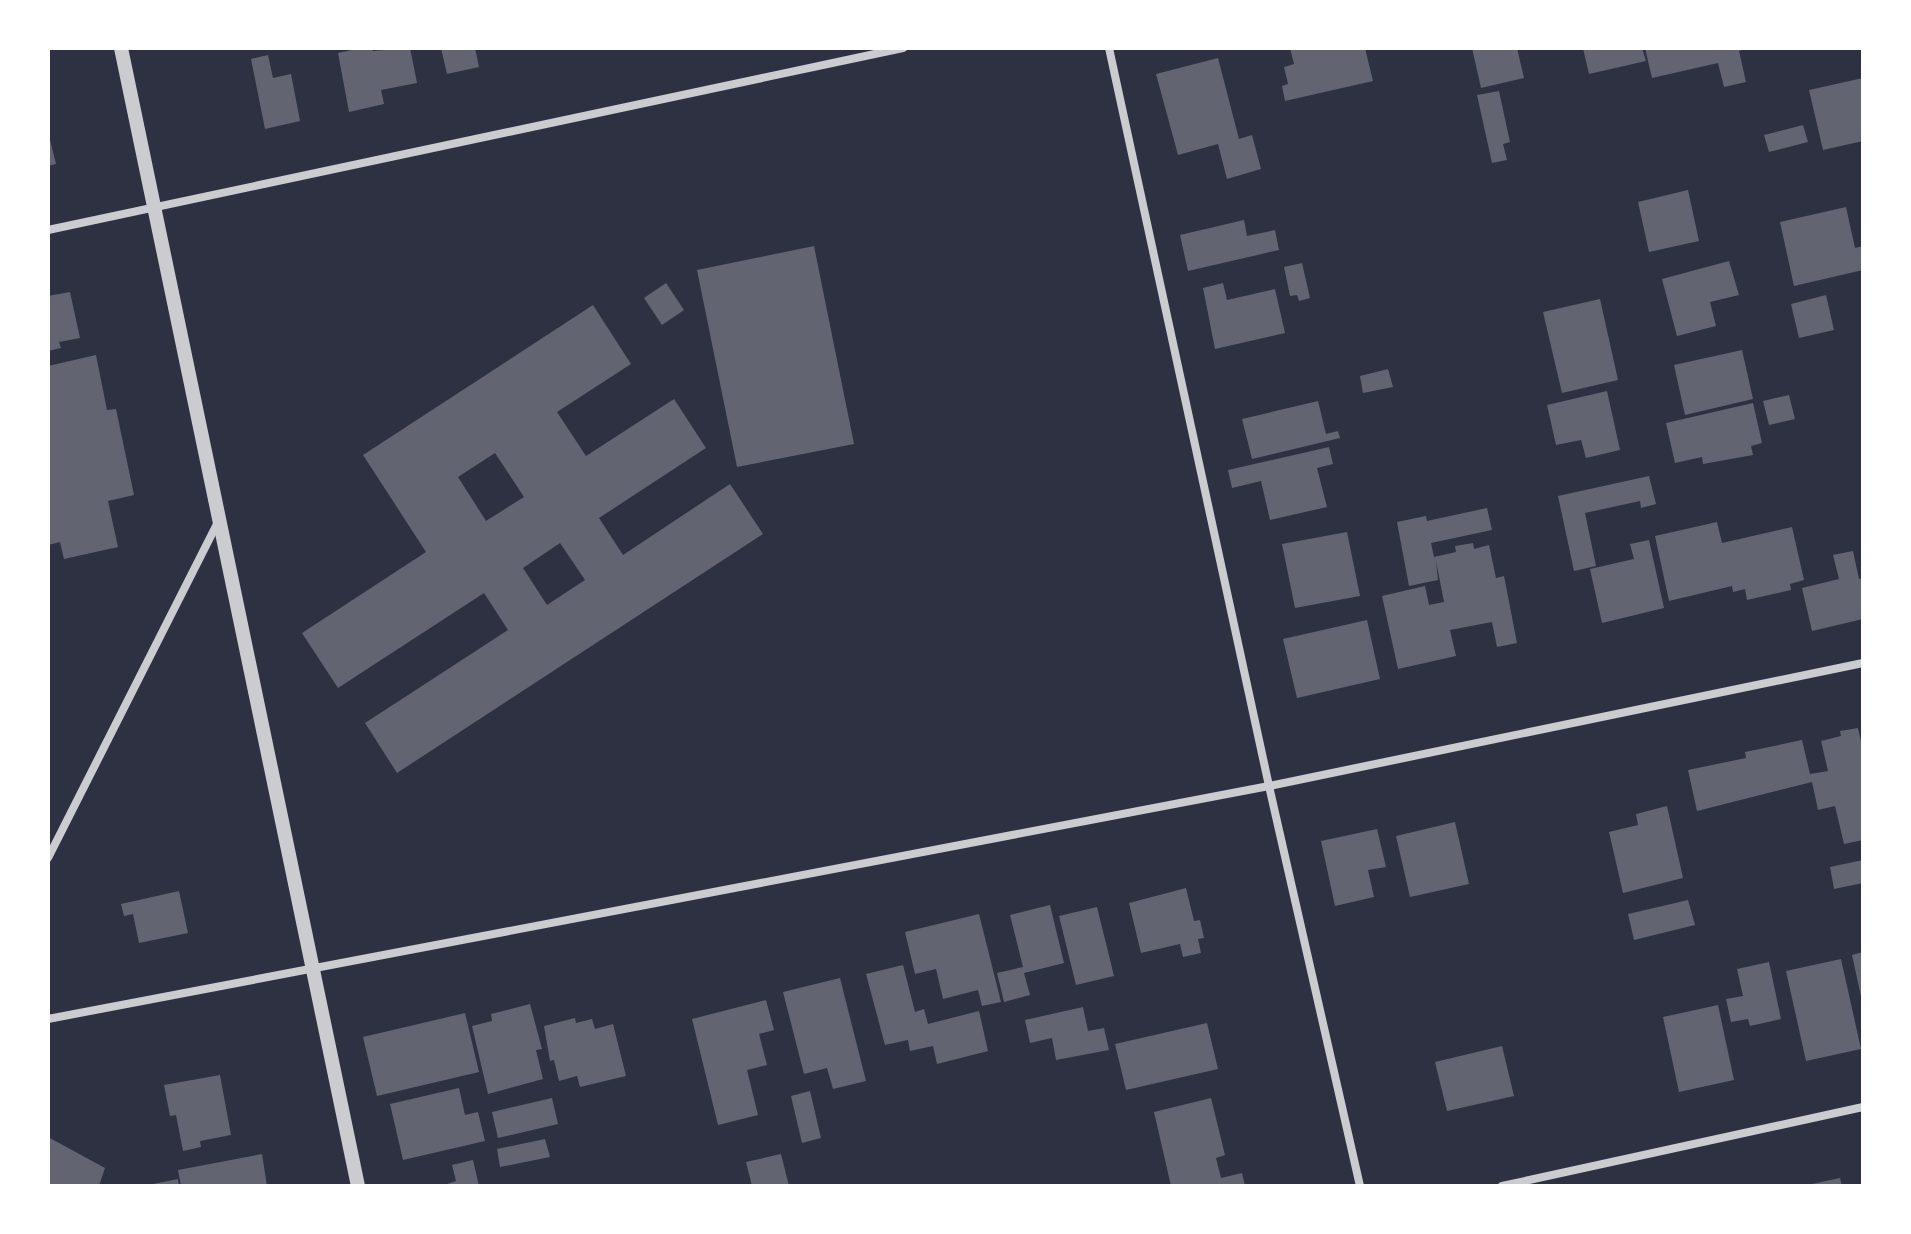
<svg xmlns="http://www.w3.org/2000/svg" width="1911" height="1234" font-family="'Source Sans 3',sans-serif">
  <rect width="100%" height="100%" fill="#2d3142"/>
  <g fill="#626471" fill-rule="evenodd">
    <path d="M361 48H372L373 51 410 48 417 83 381 90 384 104 349 112 338 53Z"/>
    <path d="M441 48H475L479 67 447 74Z"/>
    <path d="M1290 48H1365L1373 81 1285 101 1282 86 1288 84 1284 67 1294 64Z"/>
    <path d="M1472 48H1517L1524 78 1481 88Z"/>
    <path d="M1583 48H1642L1646 61 1589 74Z"/>
    <path d="M1645 48H1747L1739 51 1746 82 1724 87 1718 63 1652 78Z"/>
    <path d="M268 55 273 78 291 74 300 121 265 129 251 59Z"/>
    <path d="M1218 58 1239 139 1252 135 1261 169 1227 179 1218 144 1178 155 1156 74Z"/>
    <path d="M1863 78V141L1823 150 1809 90Z"/>
    <path d="M1499 91 1510 142 1503 144 1507 160 1492 163 1477 95Z"/>
    <path d="M1803 125 1808 142 1769 152 1764 135Z"/>
    <path d="M48 132 56 164 48 166Z"/>
    <path d="M1688 190 1699 241 1649 252 1638 202Z"/>
    <path d="M1846 207 1855 248 1863 246V270L1794 286 1780 222Z"/>
    <path d="M1244 220 1247 236 1275 230 1279 250 1188 271 1180 235Z"/>
    <path d="M814 246 854 444 737 467 697 270Z"/>
    <path d="M1729 261 1739 295 1710 302 1716 326 1677 336 1662 279Z"/>
    <path d="M1302 263 1310 298 1299 301 1297 295 1290 296 1284 267Z"/>
    <path d="M666 283 684 310 662 325 644 298Z"/>
    <path d="M1223 283 1227 300 1275 289 1285 333 1215 349 1203 288Z"/>
    <path d="M70 292 80 338 59 342 61 348 48 351V296Z"/>
    <path d="M1826 295 1834 330 1799 338 1791 304Z"/>
    <path d="M1600 299 1618 380 1562 393 1543 312Z"/>
    <path d="M593 305 631 364 557 412 586 456 674 399 706 448 599 518 623 555 730 484 763 534 397 773 365 723 508 630 484 593 338 688 302 633 426 552 363 455ZM495 453 524 497 486 521 458 477ZM560 543 585 580 547 605 523 568Z"/>
    <path d="M1742 350 1753 399 1685 415 1674 365Z"/>
    <path d="M96 355 107 410 116 409 134 495 108 501 118 547 64 559 60 542 48 545V366Z"/>
    <path d="M1388 369 1393 387 1363 393 1360 376Z"/>
    <path d="M1607 391 1620 450 1586 458 1581 440 1556 445 1547 405Z"/>
    <path d="M1789 395 1795 419 1769 425 1763 401Z"/>
    <path d="M1318 401 1326 434 1338 431 1340 438 1252 459 1242 419Z"/>
    <path d="M1753 403 1762 443 1751 446 1753 455 1703 464 1702 457 1675 463 1666 423Z"/>
    <path d="M1329 447 1333 464 1317 468 1327 507 1270 520 1261 481 1232 488 1228 470Z"/>
    <path d="M1649 476 1656 504 1641 508 1640 501 1585 513 1596 566 1574 571 1558 496Z"/>
    <path d="M1487 508 1492 530 1431 543 1434 557 1456 552 1455 546 1473 543 1474 549 1489 545 1496 578 1504 576 1517 643 1497 647 1492 622 1450 630 1456 656 1398 669 1382 596 1425 586 1429 605 1444 602 1436 561 1438 580 1409 586 1397 522 1426 516 1427 521Z"/>
    <path d="M1717 522 1722 543 1792 527 1804 580 1790 584 1791 590 1747 600 1745 589 1733 592 1732 586 1669 601 1655 536Z"/>
    <path d="M1347 532 1360 596 1295 608 1282 544Z"/>
    <path d="M1649 540 1664 608 1602 623 1590 569 1634 559 1630 544Z"/>
    <path d="M1853 551 1859 579 1863 578V619L1812 631 1802 588 1839 579 1833 555Z"/>
    <path d="M1367 620 1380 679 1297 698 1283 639Z"/>
    <path d="M1858 728 1863 751V840L1844 844 1835 806 1818 810 1812 782 1697 811 1688 770 1746 758 1745 752 1802 740 1810 774 1828 771 1821 741 1841 736 1840 731Z"/>
    <path d="M1667 806 1683 878 1623 893 1609 832 1638 825 1636 814Z"/>
    <path d="M1455 822 1469 884 1410 897 1396 836Z"/>
    <path d="M1377 829 1386 867 1368 870 1374 897 1335 906 1321 841Z"/>
    <path d="M1863 860V883L1834 889 1830 867Z"/>
    <path d="M1186 888 1194 921 1200 920 1204 938 1198 939 1201 953 1183 957 1180 944 1141 953 1129 903Z"/>
    <path d="M179 891 188 933 139 943 133 914 124 916 121 904Z"/>
    <path d="M1688 900 1695 925 1634 940 1628 914Z"/>
    <path d="M1050 905 1064 963 1024 973 1030 995 1004 1002 997 973 1023 967 1010 915Z"/>
    <path d="M1097 907 1114 976 1076 985 1059 916Z"/>
    <path d="M979 914 1001 1002 982 1006 978 990 943 999 936 969 915 974 905 932Z"/>
    <path d="M1863 952V1001H1862L1852 955Z"/>
    <path d="M1841 959 1861 1049 1806 1061 1786 971Z"/>
    <path d="M1769 962 1781 1019 1750 1026 1748 1019 1731 1022 1726 999 1743 996 1737 969Z"/>
    <path d="M903 965 915 1012 924 1009 928 1024 979 1011 988 1051 937 1064 933 1046 910 1051 908 1040 885 1045 866 974Z"/>
    <path d="M840 978 866 1081 833 1089 827 1068 804 1074 783 992Z"/>
    <path d="M766 1000 774 1030 759 1034 767 1065 747 1070 758 1115 718 1125 692 1019Z"/>
    <path d="M530 1004 542 1049 536 1050 543 1079 488 1094 472 1026 492 1021 491 1014Z"/>
    <path d="M1718 1005 1734 1080 1679 1092 1663 1017Z"/>
    <path d="M1083 1007 1088 1031 1104 1028 1109 1050 1056 1060 1052 1038 1030 1043 1025 1020Z"/>
    <path d="M465 1013 479 1072 377 1096 363 1037Z"/>
    <path d="M575 1018 576 1023 592 1019 595 1029 613 1024 626 1076 580 1087 577 1076 559 1081 554 1060 550 1061 544 1026Z"/>
    <path d="M1207 1023 1218 1069 1126 1090 1115 1044Z"/>
    <path d="M1502 1046 1514 1096 1447 1111 1435 1062Z"/>
    <path d="M220 1075 231 1135 200 1141 201 1147 183 1151 176 1115 170 1116 164 1085Z"/>
    <path d="M459 1088 465 1115 478 1112 485 1141 403 1160 390 1104Z"/>
    <path d="M810 1091 821 1138 802 1143 791 1096Z"/>
    <path d="M552 1098 558 1124 498 1138 492 1112Z"/>
    <path d="M1211 1098 1225 1155 1216 1158 1221 1178 1242 1173 1245 1186H1171L1154 1112Z"/>
    <path d="M48 1137 105 1168 99 1186H48Z"/>
    <path d="M545 1139 550 1157 500 1167 497 1149Z"/>
    <path d="M262 1154 267 1186H181L178 1170Z"/>
    <path d="M781 1154 789 1186H752L746 1162Z"/>
    <path d="M473 1160 479 1186H441L456 1181 452 1165Z"/>
    <path d="M1840 1178 1842 1186H1807V1185Z"/>
    <path d="M178 1179 179 1186H148V1185Z"/>
  </g>
  <g fill="none" stroke-linecap="round" stroke-linejoin="round">
    <g stroke="#caccd0" stroke-width="8">
      <path d="M1109 48 1269 786 1360 1186"/>
      <path d="M48 230 903 48"/>
      <path d="M48 858 218 522"/>
      <path d="M48 1019 1269 786 1863 663"/>
      <path d="M1502 1186 1863 1107"/>
    </g>
    <path stroke="#caccd0" stroke-width="14" d="M121 48 358 1186"/>
  </g>
  <rect width="1911" height="1234" fill="none" stroke="#ffffff" stroke-width="100"/>
</svg>
